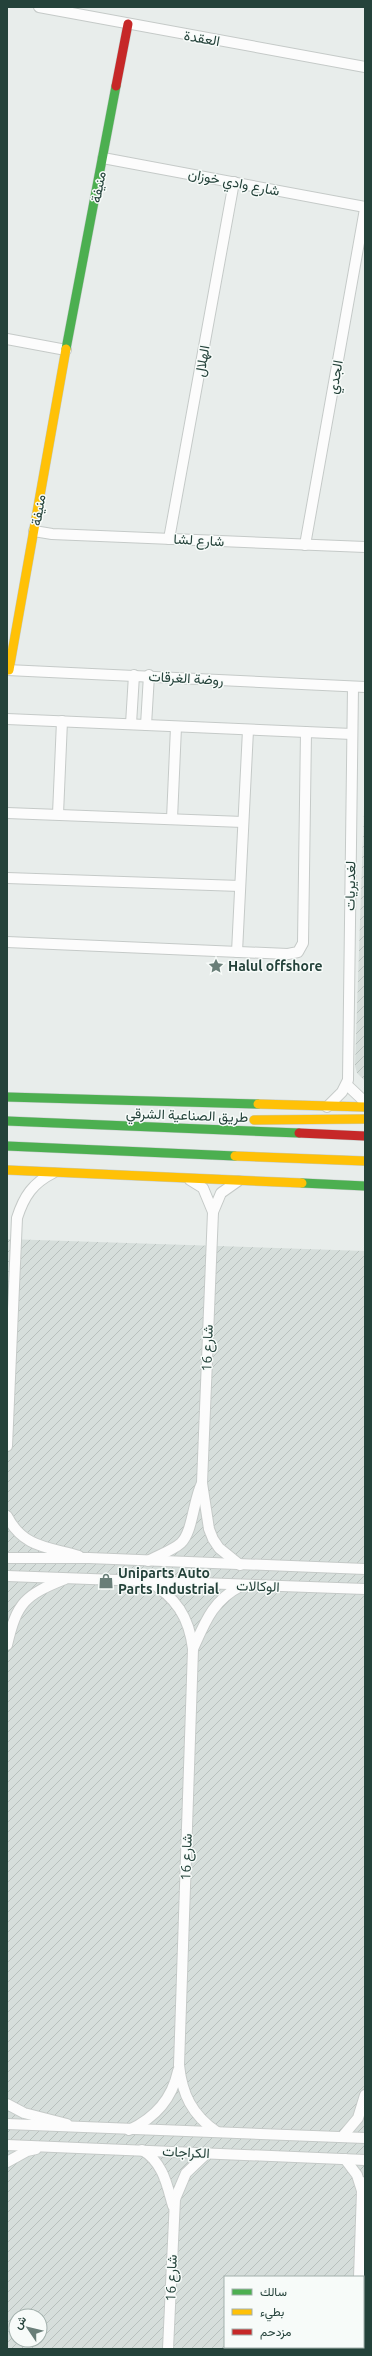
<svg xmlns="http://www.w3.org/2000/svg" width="372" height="2356" font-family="Ubuntu,Vazirmatn,sans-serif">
  <defs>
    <pattern id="industrial-furrows" width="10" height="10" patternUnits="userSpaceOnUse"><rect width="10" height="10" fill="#d6dedb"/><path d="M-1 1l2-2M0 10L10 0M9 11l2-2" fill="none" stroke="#b8c0bd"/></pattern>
  </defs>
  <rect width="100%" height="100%" fill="#e8edeb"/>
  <g fill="url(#industrial-furrows)" fill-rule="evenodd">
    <path d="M365 777V1081L357 1073 355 1066Z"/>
    <path d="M7 1239 365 1251V2349H7ZM225 2277H363V2347H225ZM16 2316H40V2340H16Z"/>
  </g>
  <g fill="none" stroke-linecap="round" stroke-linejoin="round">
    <g stroke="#c5cac8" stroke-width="12">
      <g id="street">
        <path d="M39 7 365 67"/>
        <path d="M103 158 365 207"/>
        <path d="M7 339 66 350"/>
        <path d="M34 531 52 534 365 547"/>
        <path d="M169 539 234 182"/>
        <path d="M305 545 365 209"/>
        <path d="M7 670 365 687"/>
        <path d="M7 719 352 734"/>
        <path d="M131 724 134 675"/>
        <path d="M146 725 149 675"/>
        <path d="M7 813 243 822"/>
        <path d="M58 814 62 721"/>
        <path d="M172 819 176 727"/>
        <path d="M7 878 240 886"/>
        <path d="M7 942 288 954 298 952 303 943 306 732"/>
        <path d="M237 952 248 730"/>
        <path d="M347 1085 365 1102"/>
        <path d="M327 1107 342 1092 348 1080 353 687"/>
        <path d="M190 1180 203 1188 213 1212"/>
        <path d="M238 1181 221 1193 213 1212 202 1483 209 1529 213 1539 219 1548 240 1565"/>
        <path d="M7 1446 17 1218C24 1196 33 1183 53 1173"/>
        <path d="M7 1516C23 1548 49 1547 79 1556"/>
        <path d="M7 1558H89L365 1569"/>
        <path d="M148 1561C158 1555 172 1551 181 1543 193 1531 193 1501 202 1483"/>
        <path d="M7 1576 365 1589"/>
        <path d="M148 1581C176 1597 189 1617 193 1649L179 2065C182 2094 192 2115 217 2132"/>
        <path d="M7 1645C17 1602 25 1595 65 1579"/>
        <path d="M193 1649C205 1622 213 1600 241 1586"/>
        <path d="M7 2104 24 2113 67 2124"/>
        <path d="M7 2124 365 2138"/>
        <path d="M129 2130C155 2118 172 2099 178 2071"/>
        <path d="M342 2137 358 2118 365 2095"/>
        <path d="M7 2145 365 2160"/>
        <path d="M142 2150C163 2162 167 2185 173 2206"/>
        <path d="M345 2159 357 2175 362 2191"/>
        <path d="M7 2162 27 2151 36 2149"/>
        <path d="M359 2277 362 2191 365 2182"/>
        <path d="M168 2349 175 2199 186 2173 206 2154"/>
        <path d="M356 2349V2347"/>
      </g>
    </g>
    <g stroke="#c3cbc8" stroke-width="10">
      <g id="fast">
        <path d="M66 349 116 86"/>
        <path d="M7 1097 258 1104"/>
        <path d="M7 1121 299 1133"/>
        <path d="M7 1146 235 1156"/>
        <path d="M302 1183 365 1186"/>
      </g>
    </g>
    <g stroke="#c3cbc8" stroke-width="10">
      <g id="slow">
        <path d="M9 670 66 349"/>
        <path d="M258 1104 365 1107"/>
        <path d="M254 1120 365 1119"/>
        <path d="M235 1156 365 1161"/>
        <path d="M7 1170 302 1183"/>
      </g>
    </g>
    <g stroke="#c3cbc8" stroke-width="10">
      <g id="jam">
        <path d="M116 86 128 24"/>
        <path d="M299 1133 365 1136"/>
      </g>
    </g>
    <use href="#street" stroke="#fcfcfc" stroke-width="10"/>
    <use href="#fast" stroke="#4caf50" stroke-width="9"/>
    <use href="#slow" stroke="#ffc107" stroke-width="9"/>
    <use href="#jam" stroke="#c62828" stroke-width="9"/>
  </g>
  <defs>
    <g id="sight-bare" transform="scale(1.2)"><path d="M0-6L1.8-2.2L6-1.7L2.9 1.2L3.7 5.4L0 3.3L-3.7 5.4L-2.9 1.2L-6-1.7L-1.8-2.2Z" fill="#697e78" stroke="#f7fbf9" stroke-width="2.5" paint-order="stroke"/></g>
    <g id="shop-bare" transform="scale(1.2)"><path d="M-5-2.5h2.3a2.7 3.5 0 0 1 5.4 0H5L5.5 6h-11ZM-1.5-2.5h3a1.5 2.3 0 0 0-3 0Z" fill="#697e78" stroke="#f7fbf9" stroke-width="2.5" paint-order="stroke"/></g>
  </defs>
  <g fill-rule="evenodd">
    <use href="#sight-bare" x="216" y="966"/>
    <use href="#shop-bare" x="106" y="1581"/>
  </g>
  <g text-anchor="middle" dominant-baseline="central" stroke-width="3" stroke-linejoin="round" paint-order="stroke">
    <g font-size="14" fill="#24423a" stroke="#f7fbf9">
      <text transform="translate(202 38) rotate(10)">العقدة</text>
      <text transform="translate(234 182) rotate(11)">شارع وادي خوزان</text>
      <text transform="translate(98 187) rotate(-79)">منيفة</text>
      <text transform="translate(202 361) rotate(-80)">الهلال</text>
      <text transform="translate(335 377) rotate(-80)">الجدي</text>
      <text transform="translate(38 510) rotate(-80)">منيفة</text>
      <text transform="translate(199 540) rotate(3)">شارع لشا</text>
      <text transform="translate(186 678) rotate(3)">روضة الغرقات</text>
      <text transform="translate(350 886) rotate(-89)">لغديريات</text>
      <text transform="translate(187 1115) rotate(2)">طريق الصناعية الشرقي</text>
      <text transform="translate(207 1348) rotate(-88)">شارع 16</text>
      <text transform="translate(258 1586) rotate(2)">الوكالات</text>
      <text transform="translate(186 1857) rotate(-88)">شارع 16</text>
      <text transform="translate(186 2152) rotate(3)">الكراجات</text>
      <text transform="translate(171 2278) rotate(-88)">شارع 16</text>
    </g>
    <g font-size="14" font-weight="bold" fill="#24423a" stroke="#f7fbf9" text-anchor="start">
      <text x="228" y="966">Halul offshore</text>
      <text x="118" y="1573">Uniparts Auto<tspan x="118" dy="16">Parts Industrial</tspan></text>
    </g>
  </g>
  <rect width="372" height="2356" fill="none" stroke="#24423a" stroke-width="16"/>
  <rect x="224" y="2276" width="140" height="72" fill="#f7fbf9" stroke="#a3b1ad"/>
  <rect x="232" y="2289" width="20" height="6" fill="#4caf50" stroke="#a3b1ad"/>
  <text x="260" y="2296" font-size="12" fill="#24423a">سالك</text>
  <rect x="232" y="2309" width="20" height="6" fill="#ffc107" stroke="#a3b1ad"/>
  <text x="260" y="2316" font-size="12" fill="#24423a">بطيء</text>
  <rect x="232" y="2329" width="20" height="6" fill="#c62828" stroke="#a3b1ad"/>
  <text x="260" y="2336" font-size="12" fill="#24423a">مزدحم</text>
  <g transform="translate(28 2328) rotate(305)"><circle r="19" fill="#f7fbf9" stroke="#a3b1ad"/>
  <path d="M0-3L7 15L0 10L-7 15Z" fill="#697e78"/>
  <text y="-6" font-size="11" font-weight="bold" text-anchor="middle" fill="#24423a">ش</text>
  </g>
</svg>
